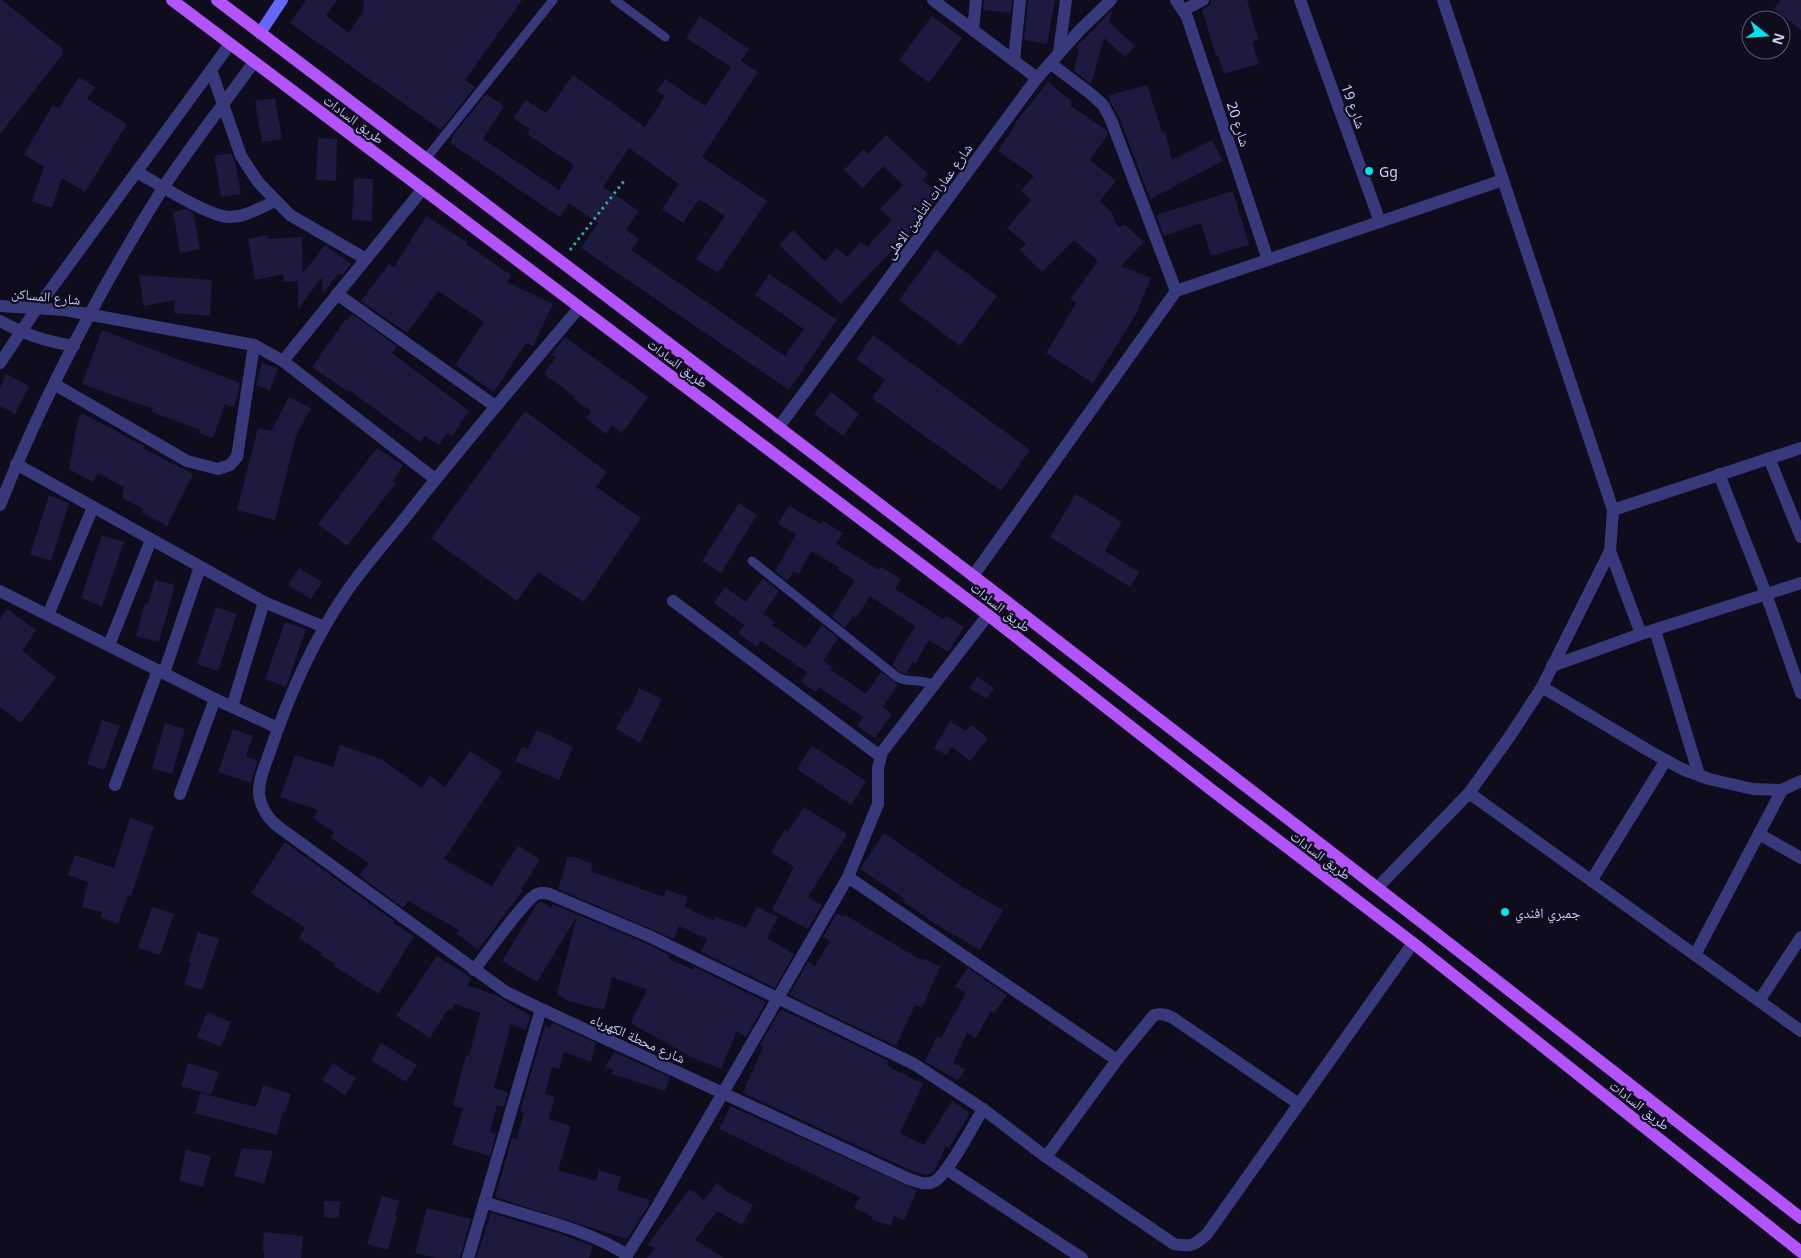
<svg xmlns="http://www.w3.org/2000/svg" width="1801" height="1258" font-family="'Noto Sans','Noto Naskh Arabic',sans-serif">
  <rect width="100%" height="100%" fill="#0e0c1d"/>
  <g fill="#1e193e">
    <path d="M0 0H2L63 49V54L0 134Z"/>
    <path d="M306 0H337L326 16 349 33 362 13 364 0H522L465 80 475 87 441 130 290 23Z"/>
    <path d="M984 0H1012L1011 13 983 10Z"/>
    <path d="M1028 0H1055L1047 44 1024 40Z"/>
    <path d="M1211 0H1247L1258 39 1252 42 1259 64 1224 74 1218 55 1216 56 1202 10 1210 5Z"/>
    <path d="M1780 0H1801V30L1774 9Z"/>
    <path d="M1112 10 1109 22 1135 46 1125 57 1104 38 1091 84 1074 71 1079 50 1076 47Z"/>
    <path d="M700 16 749 49 741 61 758 72 702 157 767 201 718 273 696 259 725 216 699 199 683 223 662 209 679 184 629 148 603 187 639 211 626 230 639 239 631 250 785 356 804 329 755 295 769 274 837 320 789 390 581 248 598 223 569 203 560 217 450 143 453 139 451 138 486 94 504 106 483 139 559 190 574 165 527 134 530 129 513 118 526 100 546 113 573 75 645 127 665 96 657 91 665 79 705 106 731 67 686 38Z"/>
    <path d="M932 16 962 38 929 83 899 60Z"/>
    <path d="M79 77 95 87 87 99 127 124 85 192 62 178 52 208 32 201 44 167 24 154 53 105 59 108Z"/>
    <path d="M1048 82 1071 101V106L1106 130 1108 134 1090 160 1116 181 1100 201 1111 211 1118 227 1125 225 1144 242 1121 266 1151 278 1135 316 1093 383 1046 353 1076 303 1070 299 1098 261 1074 240 1042 272 1020 250 1026 244 1007 228 1031 200 1021 191 1034 176 998 151 1016 124 1015 123Z"/>
    <path d="M1147 85 1162 132 1165 131 1172 160 1212 140 1223 161 1150 199 1119 117 1110 102 1109 95Z"/>
    <path d="M275 98 282 139 262 142 255 101Z"/>
    <path d="M886 135 928 174 923 180 940 196 923 218 841 304 779 245 793 230 825 261 837 248 847 257 861 242 867 247 892 220 880 209 903 185 883 166 863 188 844 170 863 149 868 154Z"/>
    <path d="M318 138 337 139 336 181 316 180Z"/>
    <path d="M231 153 235 162 241 194 221 197 214 156Z"/>
    <path d="M354 178 373 179 372 221 352 220Z"/>
    <path d="M1233 191 1249 245 1211 256 1201 223 1164 236 1156 215Z"/>
    <path d="M186 209 193 213 200 249 180 253 173 212Z"/>
    <path d="M426 216 467 242 466 244 511 275 507 282 553 304 533 346 526 343 494 392 455 365 484 322 438 291 407 333 361 301 389 264 394 267Z"/>
    <path d="M267 235 268 239 302 237 303 273 325 245 351 264 343 274 337 275 323 294 322 277 298 309V281L284 282 283 274 255 280 248 239Z"/>
    <path d="M936 250 997 296 960 346 899 300Z"/>
    <path d="M139 275 212 280 210 316 174 313 175 300 144 306Z"/>
    <path d="M352 314 397 346 392 353 469 411 452 436 447 433 439 445 425 436 420 442 349 390 348 392 312 367 346 319 348 320Z"/>
    <path d="M102 330 240 383 238 395 234 407 225 404 213 438 199 433 200 430 152 412 153 409 82 384Z"/>
    <path d="M873 335 1030 450 1001 491 872 398 885 380 856 359Z"/>
    <path d="M565 337 648 397 622 433 612 425 606 434 586 418 591 411 574 399 575 397 544 374 556 357 551 355Z"/>
    <path d="M262 363 278 368 270 390 256 385Z"/>
    <path d="M6 374 29 386 15 414 0 406V388Z"/>
    <path d="M831 392 859 414 843 436 814 414Z"/>
    <path d="M289 397 311 408 296 436 275 520 237 510 258 428 271 431Z"/>
    <path d="M525 411 607 472 596 487 641 518 584 602 538 572 517 601 431 538Z"/>
    <path d="M82 413 144 446V449L193 474 167 526 142 513 143 509 122 498 124 487 98 473 93 482 69 469 78 420Z"/>
    <path d="M377 448 403 465 393 481 396 483 347 546 318 524Z"/>
    <path d="M1076 494 1122 522 1105 551 1139 572 1130 587 1050 537Z"/>
    <path d="M49 495 69 503 51 561 30 554Z"/>
    <path d="M739 503 757 515 721 573 702 561Z"/>
    <path d="M789 506 821 524 823 521 843 533 836 544 879 570 881 567 901 579 895 589 943 619 946 616 964 627 948 652 929 640 915 664 913 662 906 674 900 672 892 665 915 626 870 596 856 618 853 616 845 628 832 617 855 580 837 569 839 567 811 551 799 574 794 571 787 581 775 571 796 534 778 524Z"/>
    <path d="M102 535 124 542 102 606 81 598Z"/>
    <path d="M299 568 322 582 311 599 288 585Z"/>
    <path d="M763 578 779 591 763 614 775 622 772 625 806 648 822 625 838 638 823 661 832 667 831 670 866 694 881 672 898 684 883 707 892 714 875 738 857 726 863 717 819 687 816 692 801 682 807 672 761 641 757 647 738 633 744 625 714 603 725 587 746 602Z"/>
    <path d="M155 580 175 585 159 642 136 636 145 603 148 604Z"/>
    <path d="M216 607 237 614 218 671 197 664Z"/>
    <path d="M7 609 36 630 22 651 56 677 21 723 0 707V619Z"/>
    <path d="M285 622 306 629 286 687 265 679Z"/>
    <path d="M977 677 994 688 987 699 969 688Z"/>
    <path d="M639 688 662 699 640 743 616 729 626 711 628 712Z"/>
    <path d="M102 720 120 726 104 770 87 764Z"/>
    <path d="M950 721 966 731 971 725 988 738 970 761 952 747 946 755 934 748Z"/>
    <path d="M165 723 185 729 172 774 152 768Z"/>
    <path d="M233 729 253 736 246 756 258 761 251 783 218 772Z"/>
    <path d="M537 730 573 747 559 780 515 761 522 747 528 749Z"/>
    <path d="M340 745 381 759 422 788 430 776 445 787 470 751 502 772 444 859 492 886 518 845 540 860 521 889 523 890 478 950 456 933 459 930 408 901 403 908 359 875 369 863 331 838 334 832 313 818 318 810 280 797 295 755 333 767Z"/>
    <path d="M812 746 866 781 851 805 797 769Z"/>
    <path d="M804 807 847 834 808 897 822 905 808 929 772 910 794 867 771 852 785 830 788 832Z"/>
    <path d="M130 818 154 826 131 896 128 895 118 924 100 917 102 912 82 907 88 882 68 875 75 855 114 868Z"/>
    <path d="M884 833 964 888 1003 910 980 950 934 923 903 901 905 899 860 869Z"/>
    <path d="M285 842 394 921 393 923 414 936 379 994 334 966 335 964 321 955 322 953 299 938 305 928 251 893Z"/>
    <path d="M568 857H574L593 864 591 871 664 897 666 890 688 897 685 907 714 921 716 917 746 928 757 907 778 917 767 938 794 954 775 988 701 952 707 939 679 926 674 939 558 889Z"/>
    <path d="M541 901 551 908 552 904 646 943 669 955 668 958 693 970 695 967 766 1002 746 1037 737 1031 721 1069 691 1057 632 1024V1019L647 990 612 977 604 1010 568 1001 557 994 577 916 537 982 502 961 537 904Z"/>
    <path d="M152 907 174 914 160 955 138 948Z"/>
    <path d="M837 913 844 917 845 915 921 960 922 958 940 967 922 1008 915 1005 896 1046 789 995 808 962 815 966 830 941 823 937Z"/>
    <path d="M198 932 219 939 202 990 184 984 191 963 188 962Z"/>
    <path d="M437 956 472 978 467 985 498 996 530 1016 526 1030 511 1024 494 1088 508 1092 504 1107 497 1105 490 1132 496 1134 490 1156 452 1145 463 1108 453 1106 466 1055 469 1056 480 1013 455 1004 451 1011 448 1009 430 1038 396 1016Z"/>
    <path d="M968 968 1007 995 994 1013 991 1011 976 1038 967 1033 953 1063 965 1069 958 1081 925 1061 937 1036 941 1038 966 993 955 986Z"/>
    <path d="M781 1009 889 1061 887 1066 923 1084 900 1133 924 1145 952 1101 970 1113 949 1148 946 1146 934 1172 926 1175 912 1171 743 1093 763 1047 760 1045Z"/>
    <path d="M207 1012 231 1022 221 1047 197 1037Z"/>
    <path d="M553 1023 596 1043 591 1062 564 1052 559 1069 552 1067 545 1094 555 1097 549 1119 571 1126 558 1170 596 1181 599 1170 621 1177 617 1190 650 1200 648 1206 627 1239 495 1197 512 1138 517 1139 524 1112 520 1111 545 1025 549 1028Z"/>
    <path d="M381 1043 417 1065 406 1082 371 1060Z"/>
    <path d="M614 1052 670 1077 665 1091 612 1074 614 1070 605 1067Z"/>
    <path d="M188 1063 219 1072 211 1095 181 1086Z"/>
    <path d="M333 1063 356 1078 345 1095 322 1080Z"/>
    <path d="M263 1085 291 1094 285 1112 283 1111 277 1135 195 1113 200 1093 256 1107Z"/>
    <path d="M731 1106 917 1190 904 1220 894 1216 891 1226 872 1220 873 1217 854 1208 860 1197 719 1129Z"/>
    <path d="M242 1148 273 1151 264 1184 234 1176Z"/>
    <path d="M186 1150 211 1156 203 1187 179 1181Z"/>
    <path d="M717 1183 726 1191 753 1205 742 1225 717 1211 695 1240 724 1258H647L655 1248 647 1245 690 1189 704 1200Z"/>
    <path d="M382 1196 400 1201 395 1215 397 1216 388 1250 367 1244Z"/>
    <path d="M324 1201H340L339 1218 324 1217Z"/>
    <path d="M427 1208 471 1219 460 1258H436L415 1253Z"/>
    <path d="M491 1213 555 1232 591 1245 593 1246 589 1258H476Z"/>
    <path d="M264 1232 303 1236 301 1258H264V1252H262Z"/>
  </g>
  <g fill="none" stroke-linecap="round" stroke-linejoin="round">
    <path stroke="#30ab9d" stroke-width="3" stroke-dasharray="2.5 4" stroke-linecap="butt" d="M570 250 624 181"/>
    <g stroke="#38397b" stroke-width="9">
      <path d="M615 0 665 37"/>
      <path d="M425 160 553 0"/>
      <path d="M752 561 897 677C909 684 921 677 935 686"/>
    </g>
    <g stroke="#38397b" stroke-width="12">
      <path d="M933 0 1037 78"/>
      <path d="M1176 0 1187 17 1268 260"/>
      <path d="M1300 0 1380 222"/>
      <path d="M1184 10 1203 0"/>
      <path d="M973 30 976 0"/>
      <path d="M1059 52 1066 0"/>
      <path d="M1014 61 1020 0"/>
      <path d="M1050 63 1091 94 1103 105 1111 120 1176 291"/>
      <path d="M211 70 241 156 258 182 290 215 366 259"/>
      <path d="M137 172C158 184 206 215 228 217 244 218 261 207 276 201"/>
      <path d="M337 294 495 406"/>
      <path d="M0 306 65 310 254 345 283 361 435 479"/>
      <path d="M579 308C519 379 458 450 401 523 382 546 362 569 345 594 311 644 287 700 268 757 264 768 258 782 259 794 261 809 268 819 280 828L506 992 541 1009 909 1179C918 1182 926 1186 935 1181 948 1174 974 1124 983 1109"/>
      <path d="M0 321C26 335 45 341 74 346"/>
      <path d="M283 361 422 190"/>
      <path d="M0 363 37 308 230 44"/>
      <path d="M54 384 187 461 218 469 230 465 237 457 254 345"/>
      <path d="M778 428 1037 78 1080 30 1111 0"/>
      <path d="M1769 458 1801 537"/>
      <path d="M16 464 264 602 324 627"/>
      <path d="M1719 474 1766 594 1801 693"/>
      <path d="M0 505C44 395 100 289 163 188 191 145 224 104 254 62"/>
      <path d="M1613 510 1801 448"/>
      <path d="M1610 551 1641 634"/>
      <path d="M973 576 1176 291 1503 180"/>
      <path d="M0 591 215 699 278 728"/>
      <path d="M673 601 880 756"/>
      <path d="M48 615 93 507"/>
      <path d="M1655 630 1699 775"/>
      <path d="M109 645 151 540"/>
      <path d="M1552 666 1641 634 1801 583"/>
      <path d="M164 673 200 567"/>
      <path d="M1542 687 1651 752 1682 769 1709 779 1753 789 1782 790"/>
      <path d="M232 707 264 602"/>
      <path d="M115 785 158 670"/>
      <path d="M1469 793 1801 1031"/>
      <path d="M180 794 215 699"/>
      <path d="M1759 834 1801 858"/>
      <path d="M848 877 1117 1060"/>
      <path d="M1591 881 1666 760"/>
      <path d="M1378 887 1469 793 1510 736 1542 687 1610 551 1613 510 1443 0"/>
      <path d="M1695 955 1782 790 1801 781"/>
      <path d="M474 970C485 956 525 899 537 894 545 891 552 895 559 898L649 936 914 1064 983 1109 1046 1157 1174 1244C1191 1247 1194 1246 1207 1234L1413 943"/>
      <path d="M1759 1001 1801 937"/>
      <path d="M1046 1157 1117 1060 1154 1015C1162 1013 1167 1014 1173 1018L1299 1104"/>
      <path d="M946 1169 1082 1258"/>
      <path d="M484 1202C529 1217 588 1229 627 1255L626 1258"/>
      <path d="M627 1255 654 1212 848 877 878 804V768L882 752 988 615"/>
      <path d="M468 1258 541 1009"/>
    </g>
    <path stroke="#6368fb" stroke-width="12" d="M260 33 282 0"/>
    <g stroke="#b354fb" stroke-width="12">
      <path d="M172 0 988 615 1213 791 1413 943 1801 1252"/>
      <path d="M217 0C469 193 724 384 976 578 1252 789 1527 1004 1801 1218"/>
    </g>
  </g>
  <g fill="#06e3ed" stroke="#0e0c1d" stroke-width="2">
    <circle cx="1369" cy="171" r="5"/>
    <circle cx="1505" cy="912" r="5"/>
  </g>
  <g text-anchor="middle" dominant-baseline="central" stroke-width="4.5" stroke-linejoin="round" paint-order="stroke">
    <g font-size="14" fill="#cdcafe" stroke="#0e0c1d">
      <text transform="translate(1354 106) rotate(70)">شارع 19</text>
      <text transform="translate(354 119) rotate(37)">طريق السادات</text>
      <text transform="translate(1239 124) rotate(72)">شارع 20</text>
      <text transform="translate(928 201) rotate(-54)">شارع عمارات التأمين الاهلى</text>
      <text transform="translate(46 296) rotate(6)">شارع المساكن</text>
      <text transform="translate(678 363) rotate(37)">طريق السادات</text>
      <text transform="translate(1001 607) rotate(38)">طريق السادات</text>
      <text transform="translate(1321 855) rotate(37)">طريق السادات</text>
      <text transform="translate(638 1038) rotate(24)">شارع محطة الكهرباء</text>
      <text transform="translate(1640 1105) rotate(38)">طريق السادات</text>
    </g>
    <g font-size="14" fill="#cdcafe" stroke="#0e0c1d" text-anchor="start">
      <text x="1379" y="171">Gg</text>
      <text x="1515" y="912">جمبري افندي</text>
    </g>
  </g>
  <g transform="translate(1766 35) rotate(107)"><circle r="24" fill="#0e0c1d" stroke="#5a5877"/>
  <path d="M0-4L9 19L0 12L-9 19Z" fill="#06e3ed"/>
  <text y="-8" font-size="14" font-weight="bold" text-anchor="middle" fill="#cdcafe">N</text>
  </g>
</svg>
